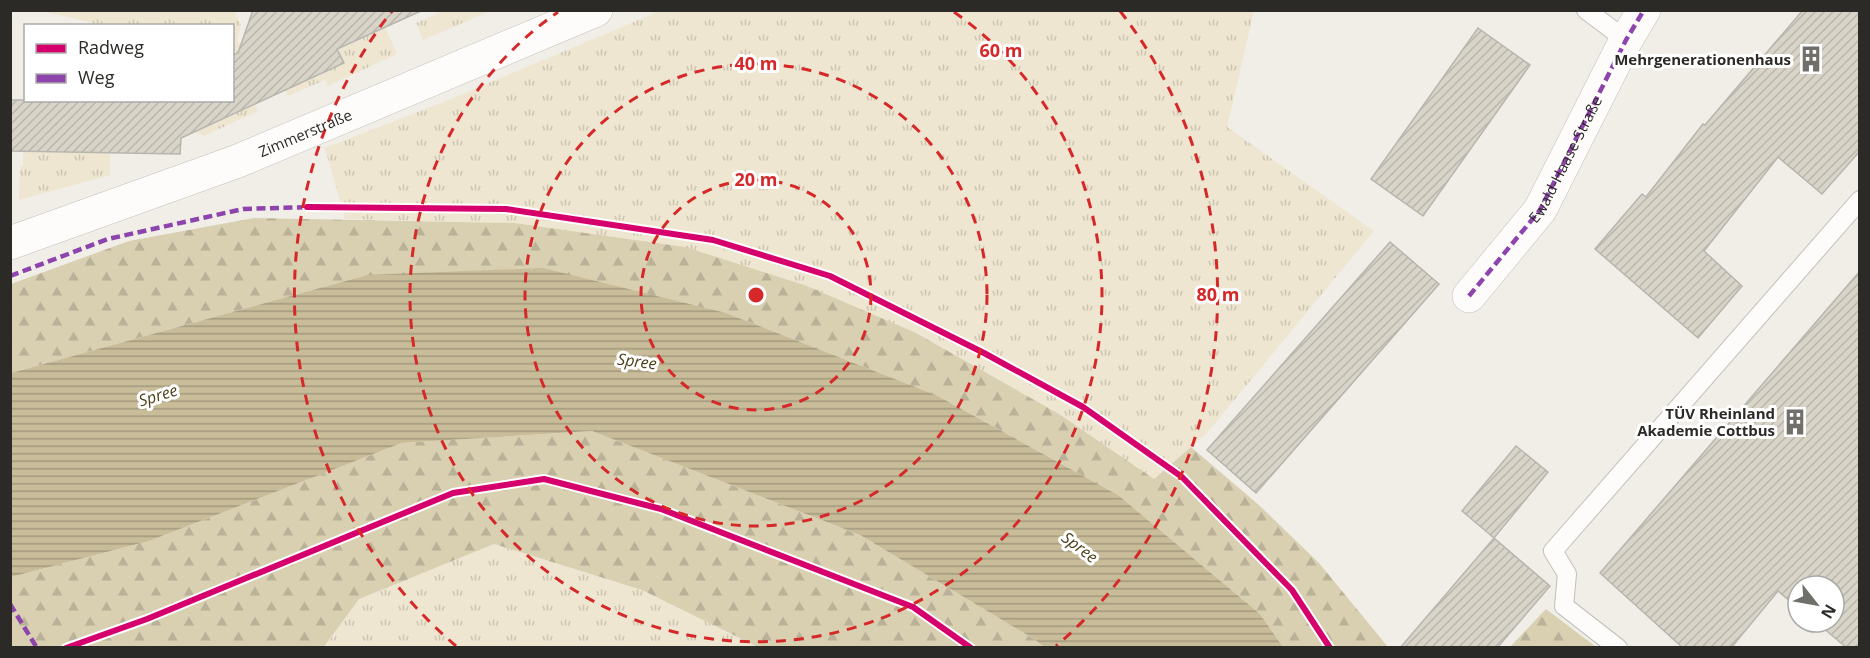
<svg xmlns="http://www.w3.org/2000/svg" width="1870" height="658" font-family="'Open Sans',sans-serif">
  <defs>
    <pattern id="grass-tufts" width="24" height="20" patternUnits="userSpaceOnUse" patternTransform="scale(1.5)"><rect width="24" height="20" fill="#eee6d0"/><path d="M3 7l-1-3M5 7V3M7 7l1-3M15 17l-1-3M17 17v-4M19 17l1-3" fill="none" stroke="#ccc5b2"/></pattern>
    <pattern id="forest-firs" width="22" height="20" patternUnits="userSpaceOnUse" patternTransform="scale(1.5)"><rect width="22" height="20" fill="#d9cfb1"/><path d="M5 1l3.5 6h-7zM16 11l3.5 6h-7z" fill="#bab298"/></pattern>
    <pattern id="water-rules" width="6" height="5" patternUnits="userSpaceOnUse" patternTransform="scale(1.5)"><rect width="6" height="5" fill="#c8bc99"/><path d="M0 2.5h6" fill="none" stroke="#a3997d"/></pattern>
    <pattern id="building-hatch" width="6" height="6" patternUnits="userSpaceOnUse" patternTransform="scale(1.5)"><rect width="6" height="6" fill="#d8d4c8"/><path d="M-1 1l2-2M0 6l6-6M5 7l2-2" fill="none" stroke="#bab6ac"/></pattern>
  </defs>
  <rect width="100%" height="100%" fill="#f0eee7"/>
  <g fill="url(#grass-tufts)">
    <path d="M41 11H235L241 25 237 42 241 44 238 53 233 55 232 26 102 25Z"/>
    <path d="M440 11H490L423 40 416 23 441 12Z"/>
    <path d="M660 11H1254L1227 127 1374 231 1207 433 1154 479 1059 414 916 333 514 223 345 219 325 148 441 103Z"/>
    <path d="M385 27 397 54 328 86 325 80 288 96 285 90 343 63 337 49Z"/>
    <path d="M255 104 258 111 204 136 181 126Z"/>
    <path d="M23 152 110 153V175L19 200 20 166H23Z"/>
    <path d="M494 544 642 590 758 647 324 648 359 599Z"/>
  </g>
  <g fill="url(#forest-firs)">
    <path d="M254 218 514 223 685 247 807 286 916 333 1059 414 1154 479 1191 447 1260 506 1319 563 1388 647H1283L1260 614 1118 495 936 395 726 313 367 275 11 373V284L129 241Z"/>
    <path d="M592 431 860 535 1034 639 1044 647H758L642 590 494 544 359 599 324 647 11 648V577L149 541 402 443Z"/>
    <path d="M1546 609 1596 647H1510Z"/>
  </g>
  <path fill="url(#water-rules)" d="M543 268 726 313 936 395 1118 495 1260 614 1283 647H1044L1034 639 860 535 592 431 402 443 149 541 11 577V373L367 275Z"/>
  <g fill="url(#building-hatch)" stroke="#b7b5b0" stroke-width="1.5">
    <path d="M253 10H423L337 49 344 63 181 138 180 154 10 151V100H232V55L238 53Z"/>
    <path d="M1803 10H1860V151L1822 194 1778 157 1704 251 1742 286 1698 338 1595 249 1642 194 1646 197 1703 124 1705 125Z"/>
    <path d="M1478 28 1530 65 1423 216 1371 179Z"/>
    <path d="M1390 242 1439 284 1256 493 1207 450Z"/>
    <path d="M1860 271V648H1847L1816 622H1834V586H1798V608L1778 591 1731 648H1683L1600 573Z"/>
    <path d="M1516 446 1548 472 1494 538 1462 511Z"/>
    <path d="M1494 538 1550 586 1497 648H1400Z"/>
  </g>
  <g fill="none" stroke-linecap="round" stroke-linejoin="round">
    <g stroke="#c1c0ba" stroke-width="20">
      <g id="lane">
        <path d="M1586 10 1626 40"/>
        <path d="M1618 648 1564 606 1567 574 1553 551 1860 200"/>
      </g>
    </g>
    <g stroke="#c1c0ba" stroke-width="34">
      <g id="street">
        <path id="s1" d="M1469 296 1540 210 1626 40 1644 10"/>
      </g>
    </g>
    <g stroke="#c1c0ba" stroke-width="34">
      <g id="secondary">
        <path id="s2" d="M10 243 238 161 596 10"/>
      </g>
    </g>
    <use href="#lane" stroke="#fdfcfb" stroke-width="18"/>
    <use href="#street" stroke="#fdfcfb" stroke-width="33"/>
    <use href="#secondary" stroke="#fdfcfb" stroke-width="33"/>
    <g stroke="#8e44ad" stroke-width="4.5" stroke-dasharray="9 4.5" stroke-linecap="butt">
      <path d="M10 276 108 239 243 209 312 207"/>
      <path d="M1469 296 1540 210 1626 40 1644 10"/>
      <path d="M10 604 37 648"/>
    </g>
    <g stroke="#fff" stroke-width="10">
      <g id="cycleway">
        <path d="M307 207 506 209 713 240 830 276 984 353 1083 407 1182 477 1292 590 1330 648"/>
        <path d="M66 648 147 619 453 493 544 479 661 509 913 607 971 648"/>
      </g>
    </g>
    <use href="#cycleway" stroke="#d6006c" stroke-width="6"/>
  </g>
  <g fill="none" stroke="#d62828" stroke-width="3" stroke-dasharray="10 8">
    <circle cx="756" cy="295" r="115"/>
    <circle cx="756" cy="295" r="231"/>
    <path d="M954 12A346 346 0 1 1 558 12"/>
    <path d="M456 646A462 462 0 0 1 392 11M1120 11A462 462 0 0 1 1056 646"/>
  </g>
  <defs>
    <g id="building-bare" transform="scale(2.07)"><path d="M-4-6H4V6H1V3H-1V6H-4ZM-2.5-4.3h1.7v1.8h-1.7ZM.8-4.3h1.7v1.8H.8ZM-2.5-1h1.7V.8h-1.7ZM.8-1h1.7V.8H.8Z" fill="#716f6a" stroke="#fff" stroke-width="2.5" paint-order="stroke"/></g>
  </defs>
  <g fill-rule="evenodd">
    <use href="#building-bare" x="1811" y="59"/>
    <use href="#building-bare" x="1795" y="422"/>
  </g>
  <g text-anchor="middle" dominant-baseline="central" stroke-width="6" stroke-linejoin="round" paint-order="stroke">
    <g font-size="15" font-weight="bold" fill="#2c2a26" stroke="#fff" text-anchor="end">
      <text x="1791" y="59">Mehrgenerationenhaus</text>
      <text x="1775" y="413">TÜV Rheinland<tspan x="1775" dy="17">Akademie Cottbus</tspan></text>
    </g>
    <g font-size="15" fill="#2c2a26" stroke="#fff">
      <text stroke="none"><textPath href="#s2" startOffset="315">Zimmerstraße</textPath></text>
      <text stroke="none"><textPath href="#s1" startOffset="168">Ewald-Haase-Straße</textPath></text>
    </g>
    <g font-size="16" font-style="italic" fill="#4b3e17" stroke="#fff">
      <text transform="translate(637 361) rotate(7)">Spree</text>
      <text transform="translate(158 395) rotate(-17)">Spree</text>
      <text transform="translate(1080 547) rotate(37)">Spree</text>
    </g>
  </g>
  <circle cx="756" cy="295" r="9" fill="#d62828" stroke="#fff" stroke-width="3"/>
  <g font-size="18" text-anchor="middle" font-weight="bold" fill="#d62828" stroke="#fff" stroke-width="6" stroke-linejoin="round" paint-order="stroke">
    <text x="1001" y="57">60 m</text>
    <text x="756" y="70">40 m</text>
    <text x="756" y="186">20 m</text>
    <text x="1218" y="301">80 m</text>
  </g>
  <rect width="1870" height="658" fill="none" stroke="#2c2a26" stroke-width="24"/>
  <rect x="24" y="24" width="210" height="78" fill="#ffffff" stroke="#abaaa8" stroke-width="1.5"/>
  <rect x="36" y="44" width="30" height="9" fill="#d6006c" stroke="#abaaa8" stroke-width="1.5"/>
  <text x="78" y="54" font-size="18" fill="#2c2a26">Radweg</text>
  <rect x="36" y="74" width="30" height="9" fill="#8e44ad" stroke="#abaaa8" stroke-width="1.5"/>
  <text x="78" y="84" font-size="18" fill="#2c2a26">Weg</text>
  <g transform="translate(1816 604) rotate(121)"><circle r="28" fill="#ffffff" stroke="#abaaa8" stroke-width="1.5"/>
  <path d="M0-4.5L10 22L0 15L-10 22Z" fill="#716f6a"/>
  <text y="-9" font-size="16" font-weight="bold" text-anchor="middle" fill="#2c2a26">N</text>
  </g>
</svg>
